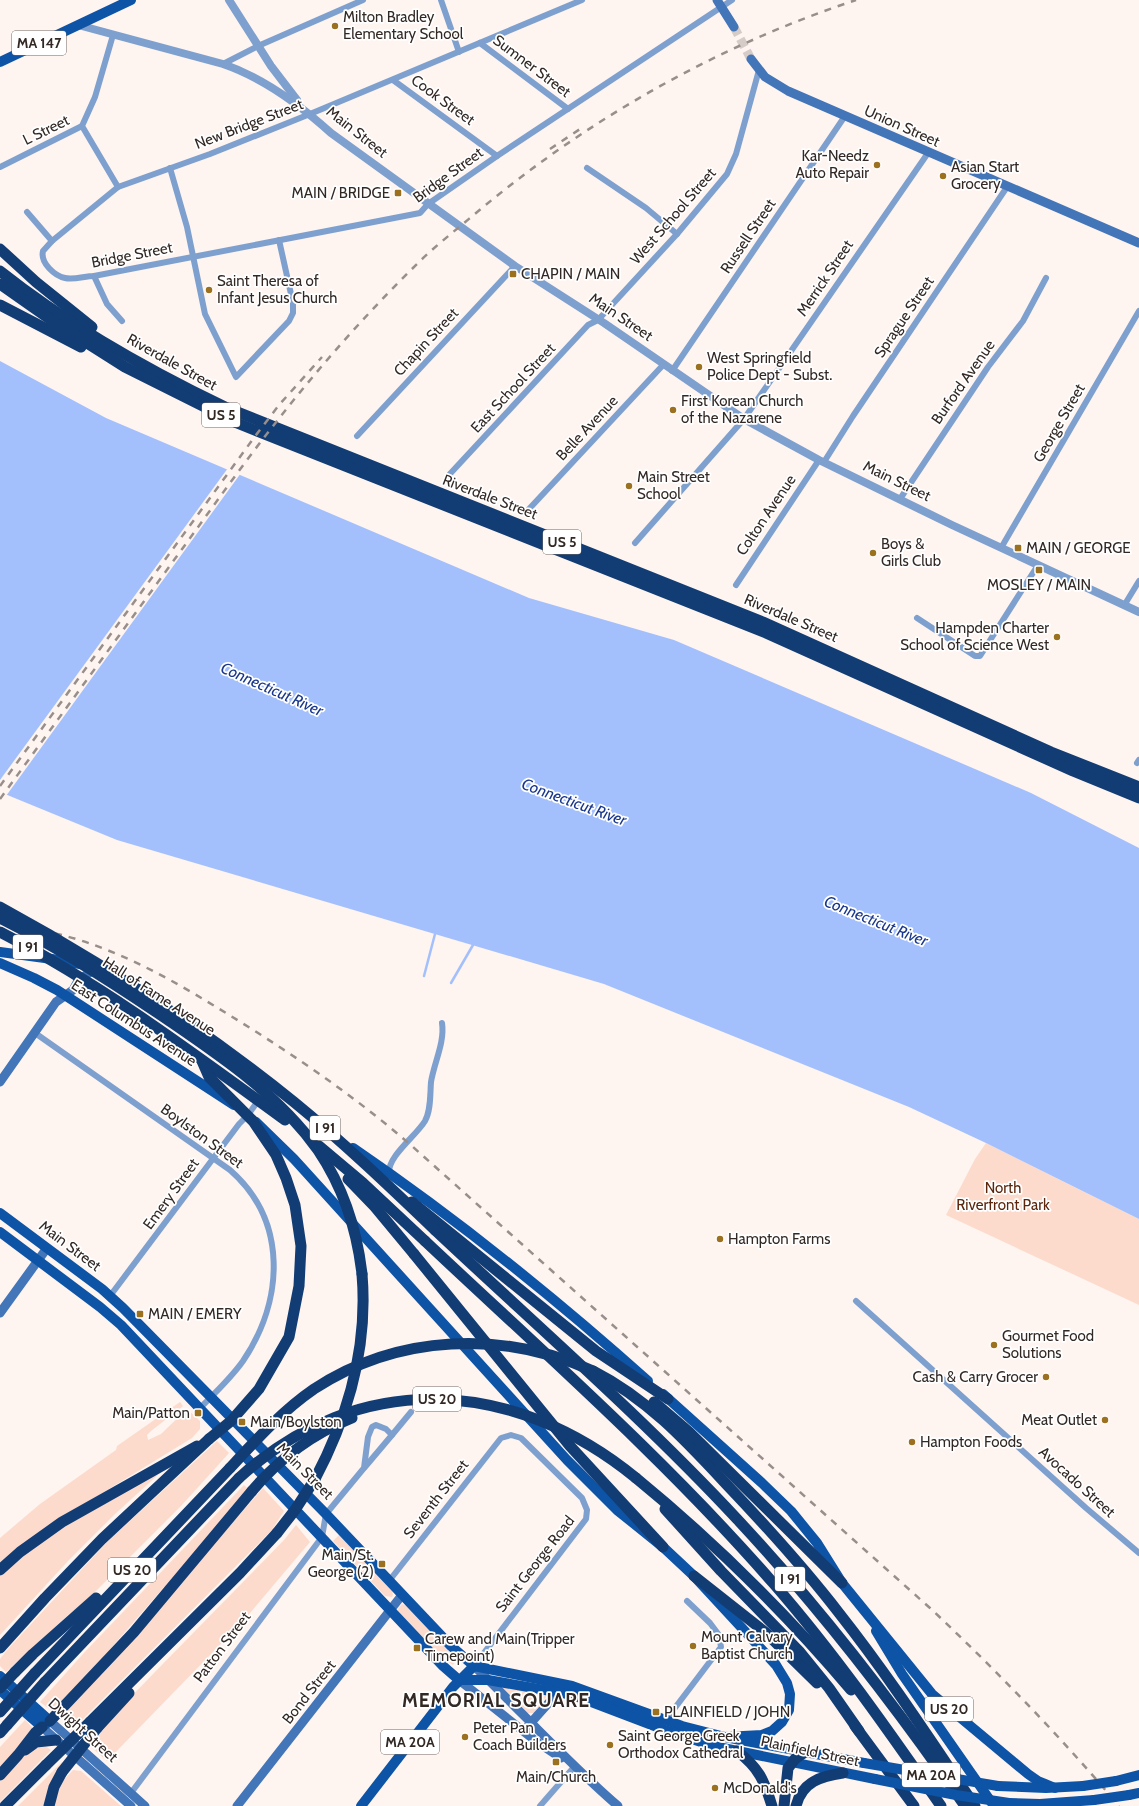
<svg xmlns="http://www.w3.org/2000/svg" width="1139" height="1806" font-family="Cabin,sans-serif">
  <rect width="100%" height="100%" fill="#fef4f0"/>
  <g fill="#fddbcc">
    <path d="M986 1143 1139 1219V1305L946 1215 975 1159Z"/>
    <path d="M180 1402 183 1406 151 1431 147 1435 148 1440 161 1434 187 1409 200 1421V1429L192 1438 68 1514 0 1565V1538L40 1504 116 1450 117 1446Z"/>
    <path d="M217 1441 229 1453 181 1506 85 1602 68 1615 6 1672 0 1666V1659L7 1650 108 1541Z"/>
    <path d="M161 1472 115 1514 68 1561 0 1635V1576C48 1533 104 1501 161 1472Z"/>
    <path d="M244 1485 248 1489 167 1586 164 1587 92 1670 56 1707 51 1710 40 1702 83 1654Z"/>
    <path d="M263 1488 284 1511 272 1530 72 1730C65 1723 62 1719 68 1710Z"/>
    <path d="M296 1525 310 1542 245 1619 107 1761 90 1746 126 1702 154 1673 284 1540Z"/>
    <path d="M339 1535 392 1590 393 1595 392 1597 385 1596 333 1541Z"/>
    <path d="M402 1604 407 1606 452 1655 456 1661 453 1665 444 1659 398 1612V1609Z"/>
    <path d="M503 1686 546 1694 547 1696 534 1713H527L501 1688Z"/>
    <path d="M25 1720 32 1727V1731L0 1768V1747Z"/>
    <path d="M44 1745 51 1750 0 1802V1781C14 1765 24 1752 44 1745Z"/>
    <path d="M62 1762 63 1763 51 1783 44 1806H18Z"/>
    <path d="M73 1770 81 1771 121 1806H54L61 1783Z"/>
  </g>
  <path fill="#a3c0fd" d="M0 361 106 418 529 598 674 640 1031 793 1139 848V1219L986 1143 909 1107 604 984 117 840 0 792Z"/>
  <path fill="#fef4f0" d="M228 468 241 473 6 796 0 794V780Z"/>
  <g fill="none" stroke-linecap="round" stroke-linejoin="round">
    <g stroke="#a3c0fd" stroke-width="2.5">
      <path d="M424 976 435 934"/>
      <path d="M451 983 473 945"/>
    </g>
    <path stroke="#d5cbc7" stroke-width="9" stroke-dasharray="9 4.5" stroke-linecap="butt" d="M734 27 751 59"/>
    <g stroke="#7ea0cf" stroke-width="6">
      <path d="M441 0 459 52"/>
      <path d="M582 0 310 114 210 154 118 187 52 241 43 251C40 263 55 276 65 278 74 280 85 276 94 276L420 213 428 204 497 156 732 0"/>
      <path d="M113 35 95 97 82 126 118 187"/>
      <path d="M480 43 568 109"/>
      <path d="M223 64 258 46 363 0"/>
      <path d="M393 80 497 156"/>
      <path d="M0 167 82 126"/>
      <path d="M170 168 187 227 205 314 236 377 289 321 293 313V303L279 240"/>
      <path d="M587 168 646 208 677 234"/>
      <path d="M27 212 52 241"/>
      <path d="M94 276 107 304 122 321"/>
      <path d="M672 371 845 116"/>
      <path d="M357 436 515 266"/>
      <path d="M824 462 853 416 1007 187"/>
      <path d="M448 476 588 325 598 320 677 234 727 174 736 154 759 70"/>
      <path d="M900 499 988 367 1023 321 1046 278"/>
      <path d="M529 509 664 364"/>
      <path d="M635 543 744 419 928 153"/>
      <path d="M1001 548 1139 311"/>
      <path d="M736 585 819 460"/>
      <path d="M1125 604 1139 581"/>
      <path d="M917 618 975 656H980L1038 565"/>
      <path d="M1137 763 1139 760"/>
      <path d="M35 1033 230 1170C288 1221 284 1300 243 1361 231 1378 215 1393 200 1408"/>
      <path d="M389 1173C388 1156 416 1136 425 1121 431 1110 430 1095 431 1082 434 1063 445 1042 442 1023"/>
      <path d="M110 1296 239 1124 248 1115 260 1098"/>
      <path d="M856 1301 1086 1508 1139 1553"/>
      <path d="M365 1467 392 1435"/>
      <path d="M389 1581 501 1438 511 1435 521 1438 582 1498 587 1510 586 1519 474 1666"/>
      <path d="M665 1721 721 1647 719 1635 710 1623 687 1601"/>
      <path d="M131 1793 322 1537 326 1514 364 1468 368 1437 372 1427 376 1425 386 1429 392 1435 411 1412"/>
      <path d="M540 1806 574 1767"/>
    </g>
    <g stroke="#7ea0cf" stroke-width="8">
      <path d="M229 0 271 66 297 100"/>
      <path d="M78 25 223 64C264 78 299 104 331 133L515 266 604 323 744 419 819 460 952 525 1139 612"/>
    </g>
    <g stroke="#4375b9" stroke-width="9">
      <path d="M717 0 734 27"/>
      <path d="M751 59 765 77 788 91 1139 243"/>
      <path d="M0 1082 56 1002 73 990 78 981 93 970"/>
      <path d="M0 1313 47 1248"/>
      <path d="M474 1666C522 1712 567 1762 618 1806"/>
      <path d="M459 1680 537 1742 561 1758"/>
      <path d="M50 1721 145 1806"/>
      <path d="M528 1726 562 1688"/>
      <path d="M42 1727 131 1806"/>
      <path d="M237 1806 402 1595"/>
    </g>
    <g stroke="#0d54a7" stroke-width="10">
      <path d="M0 62 131 0"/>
      <path d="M0 952 52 959 80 964"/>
      <path d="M0 963 34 978 57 990 234 1105"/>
      <path d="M256 1122 294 1159 567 1460 617 1510 663 1547 694 1576 776 1665 787 1683 790 1694 789 1710 782 1722 772 1731 762 1735 725 1737"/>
      <path d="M353 1148C457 1219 554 1297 648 1381"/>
      <path d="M0 1213 102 1289 123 1308 326 1514 451 1646 474 1666 572 1686 682 1726 725 1737 864 1763"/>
      <path d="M0 1232 100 1307 121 1325 443 1666 459 1680"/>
      <path d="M663 1394 762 1483 791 1511 817 1543 842 1583 932 1694 1028 1774 1038 1781 1055 1788"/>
      <path d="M876 1631 902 1674 994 1806"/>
      <path d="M0 1676 50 1721 42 1727 0 1690"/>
      <path d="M459 1680H488L573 1695 665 1730 713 1746 875 1779"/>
      <path d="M1116 1781 1139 1775"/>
      <path d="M998 1786 1046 1788 1083 1786"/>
      <path d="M1129 1795 1139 1793"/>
      <path d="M1009 1803 1040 1804 1094 1800"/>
      <path d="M361 1806 453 1687 474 1666"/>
    </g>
    <g stroke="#123d74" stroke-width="11">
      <path d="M0 249 36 282 92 327"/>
      <path d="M0 271C68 325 146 369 225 407L763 622 1051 752 1139 787"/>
      <path d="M0 284 54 322 125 367 237 423 766 633 1073 771 1139 798"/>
      <path d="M0 305 81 347"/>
      <path d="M412 1202 596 1351 668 1399"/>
      <path d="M435 1230C536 1325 642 1417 737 1519 820 1608 895 1705 965 1806"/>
      <path d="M425 1241C544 1353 667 1461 774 1584 835 1654 888 1730 941 1806"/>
      <path d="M414 1254 570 1446 663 1547"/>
      <path d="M593 1371C648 1399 687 1442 728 1486 767 1527 805 1569 839 1613 888 1675 931 1741 975 1806"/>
      <path d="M654 1402 689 1432 842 1583"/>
      <path d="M636 1478C714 1542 786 1613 851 1690"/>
      <path d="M315 1479C349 1415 368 1346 362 1274"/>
      <path d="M665 1509 721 1571 799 1651 829 1688 859 1731"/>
      <path d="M0 1570 20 1552 62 1522 197 1446"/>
      <path d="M694 1576 765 1632 817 1683"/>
      <path d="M0 1648 45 1598 102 1539 209 1439"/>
      <path d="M15 1672 33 1654 96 1598"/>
      <path d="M35 1673 230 1468"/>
      <path d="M45 1682 239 1478"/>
      <path d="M50 1721 134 1632 252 1491"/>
      <path d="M90 1722 240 1573 277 1533"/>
      <path d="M855 1726 914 1806"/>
      <path d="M97 1728 129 1693"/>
      <path d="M0 1733 7 1725"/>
      <path d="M25 1750 36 1742 56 1740"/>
      <path d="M737 1751C759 1768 764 1780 772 1806"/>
      <path d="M0 1775 18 1755 35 1733 42 1727"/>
      <path d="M5 1806 46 1765"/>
      <path d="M49 1806 54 1787 62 1772"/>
      <path d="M784 1806 788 1768 795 1759 805 1752"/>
      <path d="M796 1806C802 1782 821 1776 843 1773"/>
    </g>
    <g stroke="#988e8a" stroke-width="2.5" stroke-dasharray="7 7" stroke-linecap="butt">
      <path d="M550 149 580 129"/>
      <path d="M0 786 253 439 279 405 322 357"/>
      <path d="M0 799C59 718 118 637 177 556 210 511 242 465 277 421 320 366 367 313 417 264 435 246 456 230 476 213 588 119 717 46 856 0"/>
      <path d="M0 923C31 928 65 934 94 945 141 962 184 987 226 1013 291 1053 355 1096 413 1147L930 1608C997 1671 1060 1736 1119 1806"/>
    </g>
    <g stroke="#0d54a7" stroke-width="10">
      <path d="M864 1763 998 1786"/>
      <path d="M875 1779 956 1795 1009 1803"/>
      <path d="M1083 1786 1116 1781"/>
      <path d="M1094 1800 1129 1795"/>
    </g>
    <g stroke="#123d74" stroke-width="11">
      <path d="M0 907C103 963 202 1028 294 1102 343 1142 389 1186 435 1230"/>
      <path d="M0 918C58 947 114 983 168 1020 222 1057 280 1096 318 1150 343 1187 357 1230 362 1274"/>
      <path d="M0 932C101 984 193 1053 285 1120"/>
      <path d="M202 1061 209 1077 253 1121 276 1155 286 1178 295 1205 301 1246 299 1286 289 1337 259 1389 231 1421 209 1439"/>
      <path d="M319 1146 363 1183 425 1241"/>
      <path d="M348 1179 375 1207 414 1254"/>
      <path d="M230 1468C256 1440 282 1411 314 1389 398 1334 503 1330 593 1371"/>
      <path d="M239 1478C359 1368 514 1378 636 1478"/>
      <path d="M252 1491C279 1459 312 1434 352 1418"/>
      <path d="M277 1533 295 1510 315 1479"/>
      <path d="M0 1688 15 1672"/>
      <path d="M0 1712 35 1673"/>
      <path d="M7 1725 45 1682"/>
      <path d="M46 1765 90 1722"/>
      <path d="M62 1772 97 1728"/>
    </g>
  </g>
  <g fill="#9b711f" stroke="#fff" stroke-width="1.5">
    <circle cx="335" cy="26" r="4"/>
    <circle cx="877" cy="165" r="4"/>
    <circle cx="943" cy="176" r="4"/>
    <rect x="394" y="189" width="8" height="8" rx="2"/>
    <rect x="509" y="270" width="8" height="8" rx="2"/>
    <circle cx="209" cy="290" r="4"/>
    <circle cx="699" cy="367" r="4"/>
    <circle cx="673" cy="410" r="4"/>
    <circle cx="629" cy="486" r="4"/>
    <rect x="1014" y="544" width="8" height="8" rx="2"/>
    <circle cx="873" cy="553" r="4"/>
    <rect x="1035" y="566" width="8" height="8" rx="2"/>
    <circle cx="1057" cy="637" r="4"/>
    <circle cx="720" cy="1239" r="4"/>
    <rect x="136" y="1310" width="8" height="8" rx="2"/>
    <circle cx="994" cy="1345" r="4"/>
    <circle cx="1046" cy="1377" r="4"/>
    <rect x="194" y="1409" width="8" height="8" rx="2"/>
    <circle cx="1105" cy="1420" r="4"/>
    <rect x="238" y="1418" width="8" height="8" rx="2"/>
    <circle cx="912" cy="1442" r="4"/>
    <rect x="378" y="1560" width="8" height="8" rx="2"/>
    <circle cx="693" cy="1646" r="4"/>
    <rect x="413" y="1644" width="8" height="8" rx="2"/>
    <rect x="652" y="1708" width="8" height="8" rx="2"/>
    <circle cx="465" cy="1737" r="4"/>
    <circle cx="610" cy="1745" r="4"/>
    <rect x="552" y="1758" width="8" height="8" rx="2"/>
    <circle cx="715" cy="1788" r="4"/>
  </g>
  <g text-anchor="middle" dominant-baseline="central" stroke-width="3.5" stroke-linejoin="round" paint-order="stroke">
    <g fill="#fff" stroke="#706966" stroke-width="1">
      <rect x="12" y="31" width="54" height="24" rx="3"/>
      <rect x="202" y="403" width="38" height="24" rx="3"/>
      <rect x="543" y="530" width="38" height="24" rx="3"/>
      <rect x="13" y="935" width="30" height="24" rx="3"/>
      <rect x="310" y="1116" width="30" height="24" rx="3"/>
      <rect x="413" y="1387" width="48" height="24" rx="3"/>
      <rect x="108" y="1558" width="48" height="24" rx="3"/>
      <rect x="775" y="1567" width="30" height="24" rx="3"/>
      <rect x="925" y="1697" width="48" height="24" rx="3"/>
      <rect x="381" y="1730" width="58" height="24" rx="3"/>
      <rect x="902" y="1763" width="58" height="24" rx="3"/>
    </g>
    <g font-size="14" font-weight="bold" fill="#322925">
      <text x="39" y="43">MA 147</text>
      <text x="221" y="415">US 5</text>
      <text x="562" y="542">US 5</text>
      <text x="28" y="947">I 91</text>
      <text x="325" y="1128">I 91</text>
      <text x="437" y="1399">US 20</text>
      <text x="132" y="1570">US 20</text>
      <text x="790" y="1579">I 91</text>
      <text x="949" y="1709">US 20</text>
      <text x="410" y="1742">MA 20A</text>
      <text x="931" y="1775">MA 20A</text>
    </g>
    <g font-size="15" fill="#322925" stroke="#fff" text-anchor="start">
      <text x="343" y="17">Milton Bradley<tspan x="343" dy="17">Elementary School</tspan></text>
      <text x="869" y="156" text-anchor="end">Kar-Needz<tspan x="869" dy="17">Auto Repair</tspan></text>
      <text x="951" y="167">Asian Start<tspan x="951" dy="17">Grocery</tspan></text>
      <text x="390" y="193" text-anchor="end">MAIN / BRIDGE</text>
      <text x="521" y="274">CHAPIN / MAIN</text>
      <text x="217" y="281">Saint Theresa of<tspan x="217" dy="17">Infant Jesus Church</tspan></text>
      <text x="707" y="358">West Springfield<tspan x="707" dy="17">Police Dept - Subst.</tspan></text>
      <text x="681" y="401">First Korean Church<tspan x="681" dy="17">of the Nazarene</tspan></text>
      <text x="637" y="477">Main Street<tspan x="637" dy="17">School</tspan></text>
      <text x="881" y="544">Boys &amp;<tspan x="881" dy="17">Girls Club</tspan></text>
      <text x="1026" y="548">MAIN / GEORGE</text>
      <text x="1039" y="585" text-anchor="middle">MOSLEY / MAIN</text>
      <text x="1049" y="628" text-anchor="end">Hampden Charter<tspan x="1049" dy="17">School of Science West</tspan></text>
      <text x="728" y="1239">Hampton Farms</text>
      <text x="148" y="1314">MAIN / EMERY</text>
      <text x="1002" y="1336">Gourmet Food<tspan x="1002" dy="17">Solutions</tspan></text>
      <text x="1038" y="1377" text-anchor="end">Cash &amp; Carry Grocer</text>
      <text x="190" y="1413" text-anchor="end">Main/Patton</text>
      <text x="1097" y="1420" text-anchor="end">Meat Outlet</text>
      <text x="250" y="1422">Main/Boylston</text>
      <text x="920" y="1442">Hampton Foods</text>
      <text x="374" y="1555" text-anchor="end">Main/St.<tspan x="374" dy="17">George (2)</tspan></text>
      <text x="701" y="1637">Mount Calvary<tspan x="701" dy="17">Baptist Church</tspan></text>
      <text x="425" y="1639">Carew and Main(Tripper<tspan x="425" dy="17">Timepoint)</tspan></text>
      <text x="664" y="1712">PLAINFIELD / JOHN</text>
      <text x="473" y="1728">Peter Pan<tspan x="473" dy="17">Coach Builders</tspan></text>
      <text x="618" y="1736">Saint George Greek<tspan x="618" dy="17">Orthodox Cathedral</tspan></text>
      <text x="556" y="1777" text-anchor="middle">Main/Church</text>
      <text x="723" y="1788">McDonald's</text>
    </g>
    <g font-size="15" fill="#322925" stroke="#fff">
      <text transform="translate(532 66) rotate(37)">Sumner Street</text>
      <text transform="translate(443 100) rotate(36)">Cook Street</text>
      <text transform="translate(249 124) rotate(-21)">New Bridge Street</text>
      <text transform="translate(902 126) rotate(24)">Union Street</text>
      <text transform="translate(46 130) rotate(-26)">L Street</text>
      <text transform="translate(357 132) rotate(38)">Main Street</text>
      <text transform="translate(448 175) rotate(-36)">Bridge Street</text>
      <text transform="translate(673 216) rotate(-49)">West School Street</text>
      <text transform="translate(748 236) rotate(-56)">Russell Street</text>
      <text transform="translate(132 255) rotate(-11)">Bridge Street</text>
      <text transform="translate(825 278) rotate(-56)">Merrick Street</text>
      <text transform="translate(621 317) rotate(34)">Main Street</text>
      <text transform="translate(904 317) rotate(-56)">Sprague Street</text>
      <text transform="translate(426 342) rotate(-47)">Chapin Street</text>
      <text transform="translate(172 362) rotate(29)">Riverdale Street</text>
      <text transform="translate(963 382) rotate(-55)">Burford Avenue</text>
      <text transform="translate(513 388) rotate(-47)">East School Street</text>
      <text transform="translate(1059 423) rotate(-60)">George Street</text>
      <text transform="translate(587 428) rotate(-47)">Belle Avenue</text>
      <text transform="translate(897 481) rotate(26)">Main Street</text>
      <text transform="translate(490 497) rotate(21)">Riverdale Street</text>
      <text transform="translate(766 515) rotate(-56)">Colton Avenue</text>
      <text transform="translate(791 618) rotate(23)">Riverdale Street</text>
      <text transform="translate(159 996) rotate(33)">Hall of Fame Avenue</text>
      <text transform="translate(134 1023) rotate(33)">East Columbus Avenue</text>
      <text transform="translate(202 1136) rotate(36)">Boylston Street</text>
      <text transform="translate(171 1194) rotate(-54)">Emery Street</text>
      <text transform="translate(70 1246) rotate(37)">Main Street</text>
      <text transform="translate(305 1471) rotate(45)">Main Street</text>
      <text transform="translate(1077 1482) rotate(42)">Avocado Street</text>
      <text transform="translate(436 1499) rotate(-52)">Seventh Street</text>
      <text transform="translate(535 1564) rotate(-52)">Saint George Road</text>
      <text transform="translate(222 1647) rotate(-53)">Patton Street</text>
      <text transform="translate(309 1692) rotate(-52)">Bond Street</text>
      <text transform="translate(83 1730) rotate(42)">Dwight Street</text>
      <text transform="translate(810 1751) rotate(12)">Plainfield Street</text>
    </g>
    <g font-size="15" fill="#5b260b" stroke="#fff">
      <text x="1003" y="1188">North<tspan x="1003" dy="17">Riverfront Park</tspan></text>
    </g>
    <g font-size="16" font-style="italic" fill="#19378c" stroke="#fff">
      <text transform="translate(272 689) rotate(24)">Connecticut River</text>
      <text transform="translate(574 802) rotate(20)">Connecticut River</text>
      <text transform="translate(876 921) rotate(22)">Connecticut River</text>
    </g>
    <g font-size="19" font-weight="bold" letter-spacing="1" fill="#322925" stroke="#fff">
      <text x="496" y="1700">MEMORIAL SQUARE</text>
    </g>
  </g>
</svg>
